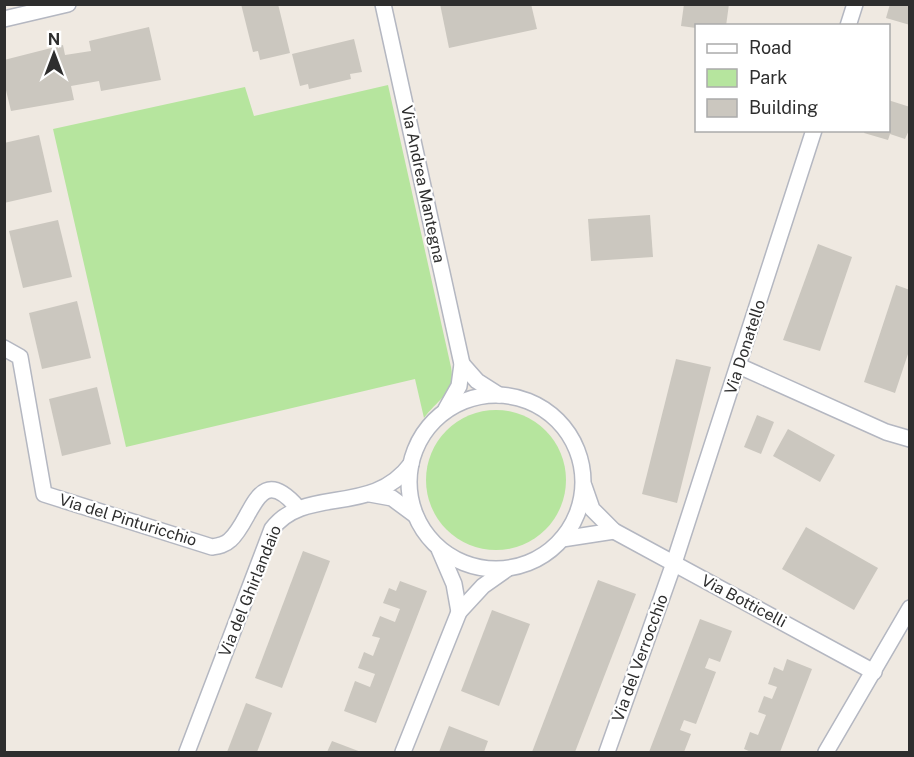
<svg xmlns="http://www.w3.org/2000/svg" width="914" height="757" font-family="'Public Sans',sans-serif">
  <rect width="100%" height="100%" fill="#efe9e1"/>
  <g fill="#b6e59e">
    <path d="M388 85 451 367C456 393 438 399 424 418L415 379 126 447 53 129 245 87 254 116Z"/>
    <circle cx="496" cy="480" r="70"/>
  </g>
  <g fill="#cbc7bf">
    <path d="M241 4H278L290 53 260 60 258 51 253 52Z"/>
    <path d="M440 4H531L537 29 449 48Z"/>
    <path d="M684 4H729L726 26H696V28L681 26Z"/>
    <path d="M890 4H910V25L886 18Z"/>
    <path d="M149 27 161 80 101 91 99 81 71 86 74 100 11 111 4 82V60L63 45 65 55 91 51 89 41Z"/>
    <path d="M354 39 362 72 350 74 351 79 309 89 308 84 300 86 292 54Z"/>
    <path d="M888 100 910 107V128L905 139 890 134 888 140 864 133 865 130H888Z"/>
    <path d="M39 135 52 192 4 203V143Z"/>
    <path d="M650 215 653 257 591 261 588 219Z"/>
    <path d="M58 220 72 277 23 288 9 231Z"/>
    <path d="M818 244 852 257 820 351 783 340Z"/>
    <path d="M896 285 910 290V348L895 393 864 382Z"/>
    <path d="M77 301 91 358 42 369 29 313Z"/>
    <path d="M676 359 711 367 677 503 642 494Z"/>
    <path d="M97 387 111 444 62 456 49 399Z"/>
    <path d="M757 415 774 422 761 454 744 447Z"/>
    <path d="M788 429 835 455 820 482 773 456Z"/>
    <path d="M806 527 878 568 854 610 782 569Z"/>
    <path d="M303 551 330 561 282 688 255 678Z"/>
    <path d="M598 580 636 594 575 752H532Z"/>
    <path d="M400 581 427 591 376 723 344 711 355 681 370 687 375 674 358 668 364 652 373 656 380 638 372 636 380 616 395 622 400 609 383 603 389 588 396 591Z"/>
    <path d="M492 610 530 624 499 706 461 691Z"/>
    <path d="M700 619 732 631 720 662 709 658 705 668 716 672 696 724 684 720 680 730 691 734 684 752H649Z"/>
    <path d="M787 659 812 669 780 752H751L744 749 750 732 758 735 766 715 758 712 764 696 772 699 777 687 768 684 774 667 783 671Z"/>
    <path d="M246 703 272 713 257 752H227Z"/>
    <path d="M449 726 488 741 484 752H439Z"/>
    <path d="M332 741 361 752H327Z"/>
  </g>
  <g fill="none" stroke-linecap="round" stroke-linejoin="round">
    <g stroke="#b4b7c1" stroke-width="18">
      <g id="street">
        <path d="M383 4 462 364 459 386 446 409"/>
        <path d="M4 19 68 4"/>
        <path d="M848 26 855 4"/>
        <path d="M4 348 20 357 44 494 212 547C218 546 225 545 230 540 253 520 257 460 298 508"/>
        <path d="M462 364 477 381 499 395"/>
        <path d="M739 366 886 432 910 439"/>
        <circle cx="496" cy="482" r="87"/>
        <path d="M584 486 592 509 614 531 874 672"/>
        <path d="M370 494 392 498 415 515"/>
        <path d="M562 539 614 531"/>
        <path d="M439 549 454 584 459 612"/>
        <path d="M187 752 272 529C305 485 372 517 411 464"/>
        <path d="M403 752 459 612 483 586 507 569"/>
        <path d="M607 752 674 563 814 130"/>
        <path d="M826 752 910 608"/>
      </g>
    </g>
    <use href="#street" stroke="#fff" stroke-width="15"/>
  </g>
  <g text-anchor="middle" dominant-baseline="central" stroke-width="4.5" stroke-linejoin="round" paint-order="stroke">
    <g font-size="16" fill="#2e2e2e" stroke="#fff">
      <text transform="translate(423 184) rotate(78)">Via Andrea Mantegna</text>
      <text transform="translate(745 347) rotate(-72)">Via Donatello</text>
      <text transform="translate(128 520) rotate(17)">Via del Pinturicchio</text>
      <text transform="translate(250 591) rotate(-68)">Via del Ghirlandaio</text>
      <text transform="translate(744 601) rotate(28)">Via Botticelli</text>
      <text transform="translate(640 658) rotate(-70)">Via del Verrocchio</text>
    </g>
  </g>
  <rect width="914" height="757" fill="none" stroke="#2e2e2e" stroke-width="12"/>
  <rect x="695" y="24" width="195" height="108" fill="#ffffff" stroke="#ababab" stroke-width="1.5"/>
  <rect x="707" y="44" width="30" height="9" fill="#ffffff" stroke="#ababab" stroke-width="1.5"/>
  <text x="749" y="54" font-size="18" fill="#2e2e2e">Road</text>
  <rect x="707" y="69" width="30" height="18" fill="#b6e59e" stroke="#ababab" stroke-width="1.5"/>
  <text x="749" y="84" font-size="18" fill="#2e2e2e">Park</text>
  <rect x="707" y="99" width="30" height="18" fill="#cbc7bf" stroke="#ababab" stroke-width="1.5"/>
  <text x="749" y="114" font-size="18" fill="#2e2e2e">Building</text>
  <g transform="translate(54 54)" stroke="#ffffff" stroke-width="4.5" paint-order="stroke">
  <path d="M0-4.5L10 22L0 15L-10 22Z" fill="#2e2e2e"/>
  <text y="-9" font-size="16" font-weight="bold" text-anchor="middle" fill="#2e2e2e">N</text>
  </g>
</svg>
